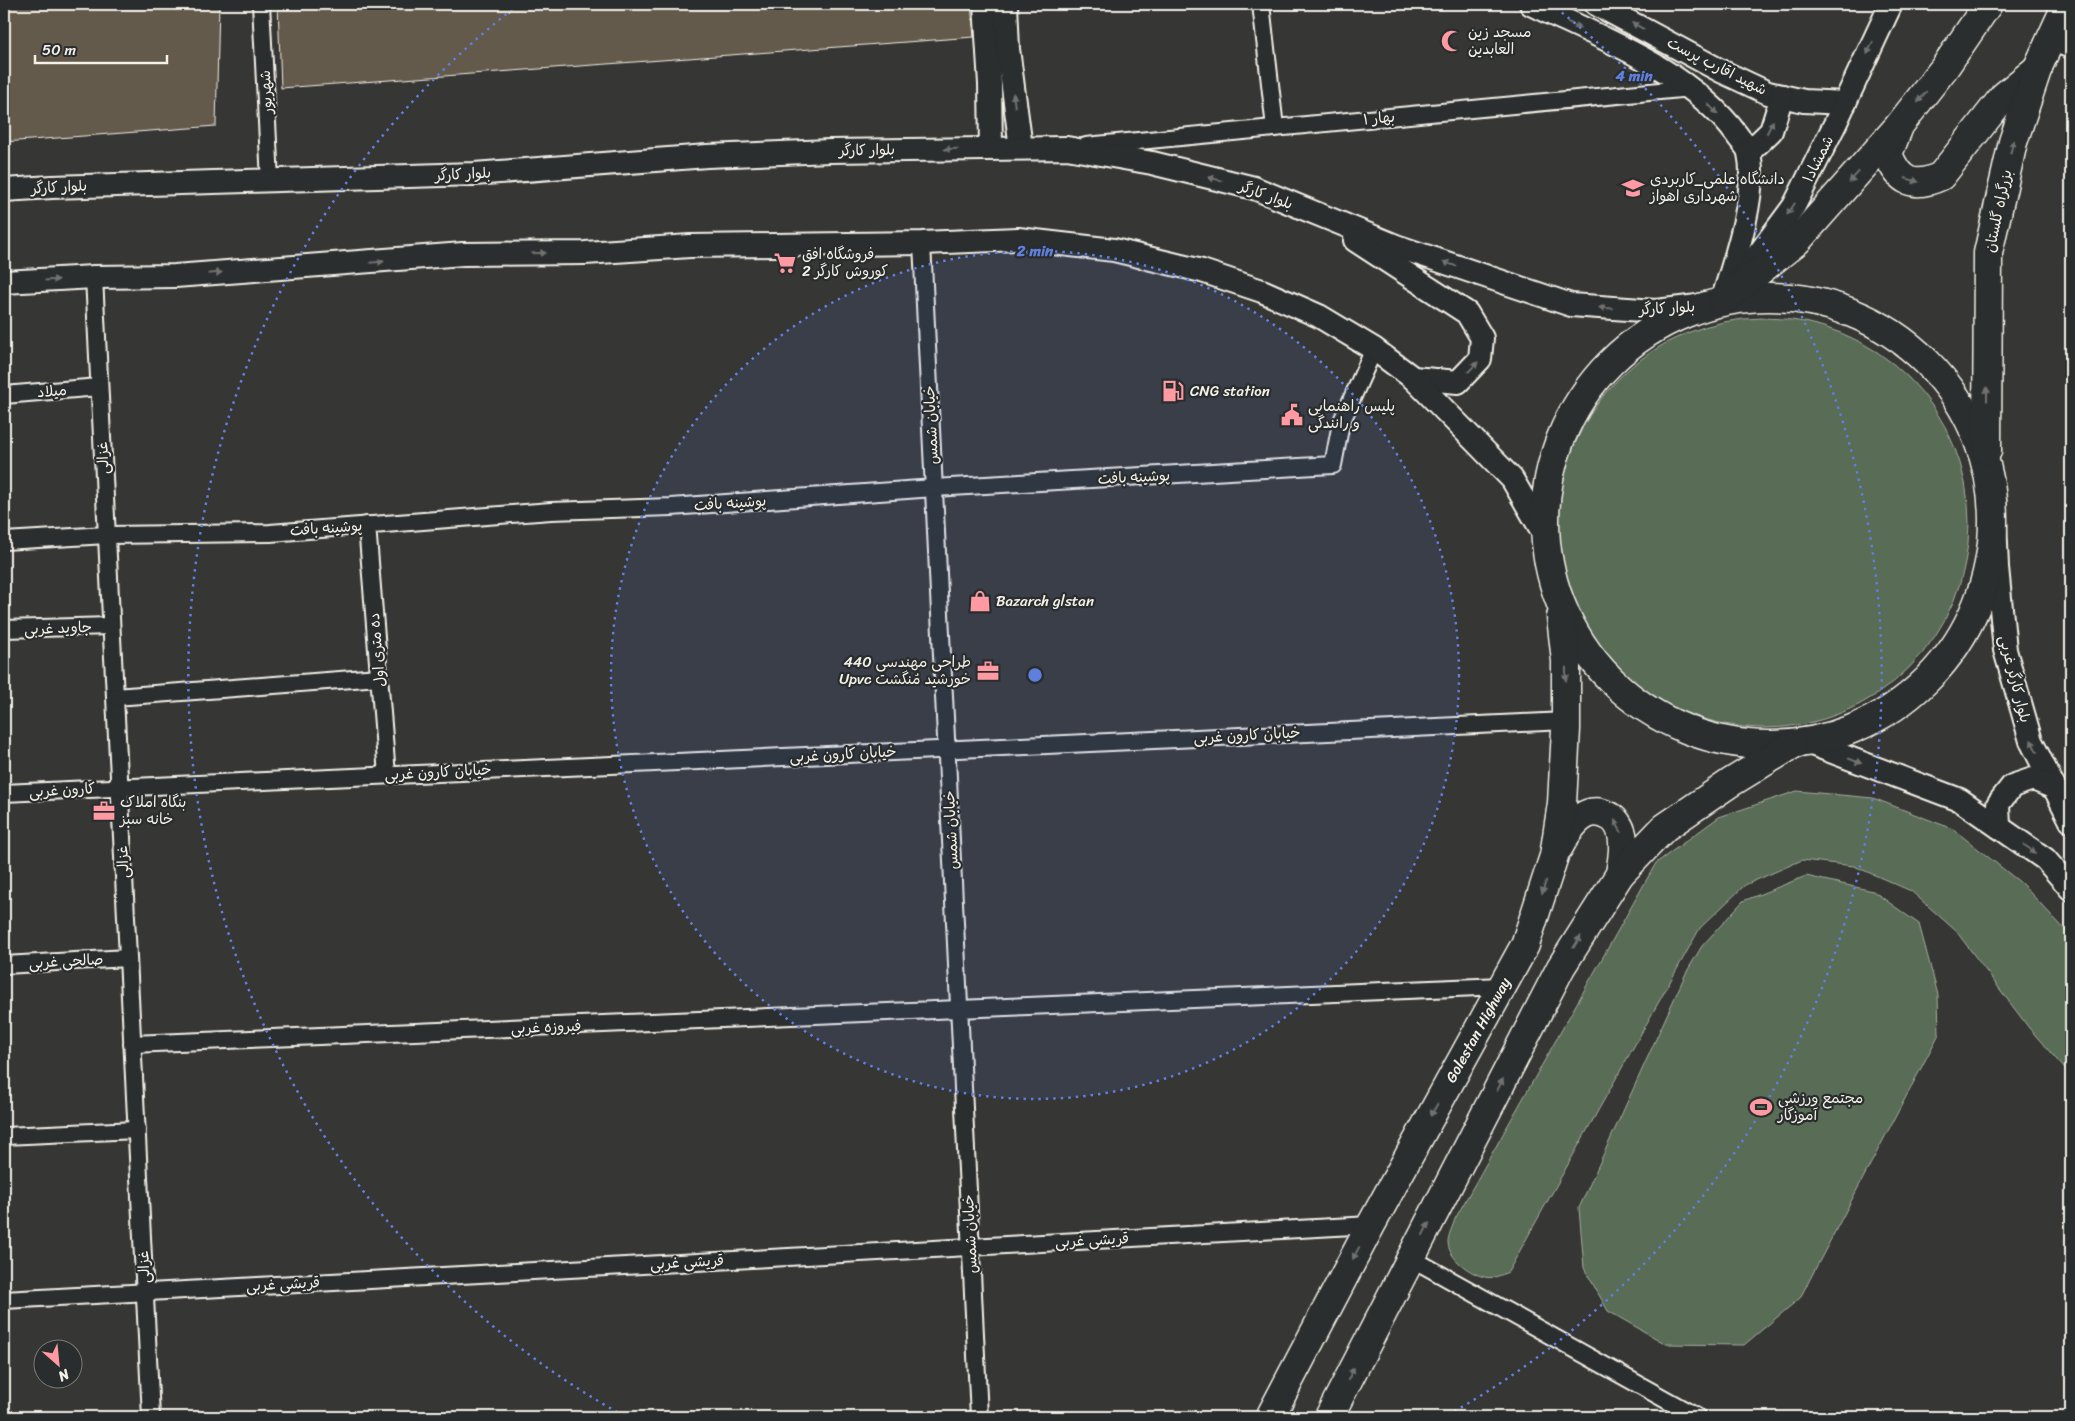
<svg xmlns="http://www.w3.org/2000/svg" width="2075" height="1421" font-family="Sriracha,'Playpen Sans Arabic',sans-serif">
  <rect width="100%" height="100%" fill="#363634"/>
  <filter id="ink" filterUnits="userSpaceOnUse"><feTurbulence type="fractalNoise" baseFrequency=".02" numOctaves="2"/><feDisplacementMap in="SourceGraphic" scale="10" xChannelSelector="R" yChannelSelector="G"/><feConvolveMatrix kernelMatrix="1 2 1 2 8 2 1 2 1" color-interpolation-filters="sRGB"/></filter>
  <g filter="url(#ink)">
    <g fill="#596c56" stroke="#a6ae9f">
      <circle cx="1764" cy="523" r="205"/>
      <path d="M1797 791 1873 798 1953 829 2021 883 2071 936V1076L2029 1028 1956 931 1911 891 1854 866 1802 860 1745 885 1700 928 1508 1272C1501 1275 1493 1279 1485 1277 1470 1274 1448 1258 1448 1242 1448 1235 1453 1226 1455 1219L1656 863 1719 817Z"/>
      <path d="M1806 876 1873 891 1919 924 1938 995 1939 1034 1800 1298 1744 1345 1666 1344 1608 1311 1584 1268 1579 1208 1686 973 1702 946 1743 901Z"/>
    </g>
    <g fill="#645a4c" stroke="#f4f1e8">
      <path d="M4 4H219L216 126 4 142Z"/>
      <path d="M278 4H971L974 37 281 88Z"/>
    </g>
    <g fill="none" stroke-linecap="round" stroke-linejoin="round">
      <g stroke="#f4f1e8" stroke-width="20">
        <g id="street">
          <path d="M261 4 270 181"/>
          <path d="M1261 4 1275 128"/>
          <path d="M1086 146 1691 88"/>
          <path d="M922 243 979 1417"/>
          <path d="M94 277 151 1417"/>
          <path d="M4 395 99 387"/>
          <path d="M367 525 387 775"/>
          <path d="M4 541 107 535 270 533 551 511 671 507 934 488 1333 465 1341 423 1374 349"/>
          <path d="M4 629 111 626"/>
          <path d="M115 697 379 677"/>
          <path d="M4 793 1566 721"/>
          <path d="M4 965 128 958"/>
          <path d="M132 1044 1502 986"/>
          <path d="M4 1136 137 1130"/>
          <path d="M1411 1258 1697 1417"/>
          <path d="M4 1300 1371 1225"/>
        </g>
      </g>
      <g stroke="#f4f1e8" stroke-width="26">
        <g id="secondary">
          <path d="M985 4 990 84 991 148"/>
          <path d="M1006 4 1008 49 1021 148"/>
          <path d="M1531 4C1601 38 1689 70 1737 135 1740 140 1748 147 1749 153 1758 192 1734 263 1722 301"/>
          <path d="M1596 4 1721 71 1768 93 1804 101 1845 103"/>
          <path d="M2051 39 2071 47"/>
          <path d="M1749 152 1771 131 1782 96"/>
          <path d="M4 190 52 187 474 174 707 156 830 151 1067 148 1152 163 1254 188 1396 246 1571 305 1656 311 1706 305"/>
          <path d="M1355 240 1467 313 1482 338 1480 359 1458 382 1413 378"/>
          <path d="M1740 279 1794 206 1835 124 1891 4"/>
          <path d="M4 282 94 277 175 276 463 254 585 253 690 246 922 243 1018 239 1114 250 1202 271 1262 291 1319 316 1374 349 1413 378 1512 479 1544 534"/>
          <path d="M1994 497 1997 567 2005 650 2031 741 2071 821"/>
          <path d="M1809 743 1960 800 2045 859 2071 889"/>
          <path d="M1999 827 1998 804 2012 786 2033 779 2055 788"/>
        </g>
      </g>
      <g stroke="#f4f1e8" stroke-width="31">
        <g id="highway">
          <path d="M1898 129 1888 154C1899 182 1913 189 1941 176L2004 96 2038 68"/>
          <circle cx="1769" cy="521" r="224"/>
          <path d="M1722 301 1797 241 1898 127 1945 67 1988 4"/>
          <path d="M1987 451 1988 253 2013 142 2038 67 2067 4"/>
          <path d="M1559 847C1568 830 1584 802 1609 816 1615 819 1620 826 1622 834 1625 847 1622 861 1620 874"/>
          <path d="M1270 1417 1371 1225 1525 945 1554 856 1562 803 1566 729V661L1561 617"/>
          <path d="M1329 1417 1561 967 1620 874 1664 828 1730 783 1792 745"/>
        </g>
      </g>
      <use href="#street" stroke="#2a2d2e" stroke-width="16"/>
      <use href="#secondary" stroke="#2a2d2e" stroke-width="22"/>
      <use href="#highway" stroke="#2a2d2e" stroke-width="28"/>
    </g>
    <defs><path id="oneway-solid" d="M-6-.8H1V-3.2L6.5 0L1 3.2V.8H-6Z" transform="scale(1.25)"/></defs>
    <g fill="#71726f">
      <use href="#oneway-solid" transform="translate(1574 25) rotate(26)"/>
      <use href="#oneway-solid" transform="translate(1638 26) rotate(-152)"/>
      <use href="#oneway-solid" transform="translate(1870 48) rotate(115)"/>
      <use href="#oneway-solid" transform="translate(1922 97) rotate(128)"/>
      <use href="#oneway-solid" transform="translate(1014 100) rotate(-97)"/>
      <use href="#oneway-solid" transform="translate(1713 109) rotate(44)"/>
      <use href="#oneway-solid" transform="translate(1770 127) rotate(-63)"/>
      <use href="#oneway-solid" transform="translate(2012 147) rotate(-76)"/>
      <use href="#oneway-solid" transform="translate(951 149) rotate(179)"/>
      <use href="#oneway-solid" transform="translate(1854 177) rotate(132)"/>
      <use href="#oneway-solid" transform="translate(1215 179) rotate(-166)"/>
      <use href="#oneway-solid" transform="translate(1912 180) rotate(16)"/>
      <use href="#oneway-solid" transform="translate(1791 209) rotate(124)"/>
      <use href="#oneway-solid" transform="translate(539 253) rotate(-1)"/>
      <use href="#oneway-solid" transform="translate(377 262) rotate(-5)"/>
      <use href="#oneway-solid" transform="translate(1450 264) rotate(-161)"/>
      <use href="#oneway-solid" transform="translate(215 273) rotate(-5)"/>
      <use href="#oneway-solid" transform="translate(52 280) rotate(-4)"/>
      <use href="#oneway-solid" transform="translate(1606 308) rotate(-176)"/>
      <use href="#oneway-solid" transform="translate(1473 367) rotate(-46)"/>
      <use href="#oneway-solid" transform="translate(1987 394) rotate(-90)"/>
      <use href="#oneway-solid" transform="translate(1566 674) rotate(90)"/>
      <use href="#oneway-solid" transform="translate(2034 746) rotate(-115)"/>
      <use href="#oneway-solid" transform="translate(1855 761) rotate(21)"/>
      <use href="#oneway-solid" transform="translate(1618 826) rotate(-119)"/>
      <use href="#oneway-solid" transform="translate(2030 849) rotate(35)"/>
      <use href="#oneway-solid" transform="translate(1544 887) rotate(108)"/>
      <use href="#oneway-solid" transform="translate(1577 942) rotate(-58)"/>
      <use href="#oneway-solid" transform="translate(1500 1085) rotate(-63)"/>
      <use href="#oneway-solid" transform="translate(1434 1110) rotate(119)"/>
      <use href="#oneway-solid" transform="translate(1426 1229) rotate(-63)"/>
      <use href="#oneway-solid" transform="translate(1356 1253) rotate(118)"/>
      <use href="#oneway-solid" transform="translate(1351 1374) rotate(-63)"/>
    </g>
  </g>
  <circle cx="1035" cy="675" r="424" fill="#5e7fdd" fill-opacity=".12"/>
  <g fill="none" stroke="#5e7fdd" stroke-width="2.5" stroke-dasharray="2.5 5">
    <circle cx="1035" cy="675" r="424"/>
    <path d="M624 1416A847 847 0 0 1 514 8M1556 8A847 847 0 0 1 1446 1416"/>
  </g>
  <defs>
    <g id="mosque-bare" transform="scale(1.725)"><path d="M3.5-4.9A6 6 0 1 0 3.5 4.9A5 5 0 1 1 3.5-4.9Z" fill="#ff9aa2" stroke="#2a2d2e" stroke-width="2.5" paint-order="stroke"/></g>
    <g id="university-bare" transform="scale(1.725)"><path d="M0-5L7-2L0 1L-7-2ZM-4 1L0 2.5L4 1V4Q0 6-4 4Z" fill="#ff9aa2" stroke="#2a2d2e" stroke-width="2.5" paint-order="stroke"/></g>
    <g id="supermarket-bare" transform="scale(1.725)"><path d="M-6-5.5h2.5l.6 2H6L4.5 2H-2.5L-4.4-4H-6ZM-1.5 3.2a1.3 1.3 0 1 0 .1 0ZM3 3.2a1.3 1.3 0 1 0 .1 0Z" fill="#ff9aa2" stroke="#2a2d2e" stroke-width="2.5" paint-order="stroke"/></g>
    <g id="fuel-bare" transform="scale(1.725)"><path d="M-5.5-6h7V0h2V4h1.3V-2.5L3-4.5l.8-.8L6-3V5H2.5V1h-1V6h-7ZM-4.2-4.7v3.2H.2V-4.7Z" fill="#ff9aa2" stroke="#2a2d2e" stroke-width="2.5" paint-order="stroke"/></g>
    <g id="civic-bare" transform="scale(1.725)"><path d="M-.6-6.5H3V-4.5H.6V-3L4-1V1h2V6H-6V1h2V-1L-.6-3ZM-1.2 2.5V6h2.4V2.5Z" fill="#ff9aa2" stroke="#2a2d2e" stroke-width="2.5" paint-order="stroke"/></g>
    <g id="shop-bare" transform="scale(1.725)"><path d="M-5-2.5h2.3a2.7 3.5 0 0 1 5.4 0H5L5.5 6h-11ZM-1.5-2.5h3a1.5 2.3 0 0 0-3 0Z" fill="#ff9aa2" stroke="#2a2d2e" stroke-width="2.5" paint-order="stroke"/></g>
    <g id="office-bare" transform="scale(1.725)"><path d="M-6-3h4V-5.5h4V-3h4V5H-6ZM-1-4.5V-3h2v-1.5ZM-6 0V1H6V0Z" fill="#ff9aa2" stroke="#2a2d2e" stroke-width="2.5" paint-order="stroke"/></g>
    <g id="stadium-bare" transform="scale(1.725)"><path d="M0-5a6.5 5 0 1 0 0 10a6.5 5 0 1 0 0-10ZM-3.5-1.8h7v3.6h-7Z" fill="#ff9aa2" stroke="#2a2d2e" stroke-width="2.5" paint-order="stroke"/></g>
  </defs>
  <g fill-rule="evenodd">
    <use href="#mosque-bare" x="1452" y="41"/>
    <use href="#university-bare" x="1633" y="188"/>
    <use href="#supermarket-bare" x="785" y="263"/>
    <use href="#fuel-bare" x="1173" y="391"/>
    <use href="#civic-bare" x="1292" y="415"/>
    <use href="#shop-bare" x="980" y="601"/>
    <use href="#office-bare" x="988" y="671"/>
    <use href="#office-bare" x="104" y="811"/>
    <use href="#stadium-bare" x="1761" y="1107"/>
  </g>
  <g text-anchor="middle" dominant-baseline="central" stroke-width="4.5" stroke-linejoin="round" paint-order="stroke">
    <g font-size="15" fill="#f4f1e8" stroke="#2a2d2e" text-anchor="start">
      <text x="1468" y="32">مسجد زین<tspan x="1468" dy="17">العابدین</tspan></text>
      <text x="1650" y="179">دانشگاه علمی_کاربردی<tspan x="1650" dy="17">شهرداری اهواز</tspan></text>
      <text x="802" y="254">فروشگاه افق<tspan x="802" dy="17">کوروش کارگر 2</tspan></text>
      <text x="1190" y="391">CNG station</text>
      <text x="1308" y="406">پلیس راهنمایی<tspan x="1308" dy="17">و رانندگی</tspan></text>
      <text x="996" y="601">Bazarch glstan</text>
      <text x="971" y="662" text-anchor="end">طراحی مهندسی 440<tspan x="971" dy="17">Upvc خورشید مُنگشت</tspan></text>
      <text x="120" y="802">بنگاه املاک<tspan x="120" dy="17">خانه سبز</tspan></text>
      <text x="1778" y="1098">مجتمع ورزشی<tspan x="1778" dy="17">آموزگار</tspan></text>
    </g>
    <g font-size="15" fill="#f4f1e8" stroke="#2a2d2e">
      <text transform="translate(1717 66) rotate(27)">شهید اقارب پرست</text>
      <text transform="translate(266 92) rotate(-93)">شهریور</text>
      <text transform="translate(1379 118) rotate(-5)">بهار ۱</text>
      <text transform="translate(867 150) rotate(-1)">بلوار کارگر</text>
      <text transform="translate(1818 159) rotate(-63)">شمشاد۱</text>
      <text transform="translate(463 174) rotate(-3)">بلوار کارگر</text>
      <text transform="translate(59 187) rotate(-3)">بلوار کارگر</text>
      <text transform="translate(1266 195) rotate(20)">بلوار کارگر</text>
      <text transform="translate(1998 211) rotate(-78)">بزرگراه گلستان</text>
      <text transform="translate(1667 308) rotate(-3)">بلوار کارگر</text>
      <text transform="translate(52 391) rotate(-5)">میلاد</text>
      <text transform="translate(931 425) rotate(-93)">خیابان شمس</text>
      <text transform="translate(103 458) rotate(-93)">غزالی</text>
      <text transform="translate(1134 477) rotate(-3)">پوشینه بافت</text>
      <text transform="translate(730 503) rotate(-4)">پوشینه بافت</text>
      <text transform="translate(326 528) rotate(-4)">پوشینه بافت</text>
      <text transform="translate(58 628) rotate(-2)">جاوید غربی</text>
      <text transform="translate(377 650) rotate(-95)">ده متری اول</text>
      <text transform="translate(2015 679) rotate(76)">بلوار کارگر غربی</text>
      <text transform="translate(1247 735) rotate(-3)">خیابان کارون غربی</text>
      <text transform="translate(843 754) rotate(-3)">خیابان کارون غربی</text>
      <text transform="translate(438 772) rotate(-3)">خیابان کارون غربی</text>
      <text transform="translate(62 790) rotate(-3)">کارون غربی</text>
      <text transform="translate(951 830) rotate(-93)">خیابان شمس</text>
      <text transform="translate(123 862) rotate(-93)">غزالی</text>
      <text transform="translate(66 961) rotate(-3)">صالحی غربی</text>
      <text transform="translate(546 1027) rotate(-2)">فیروزه غربی</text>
      <text transform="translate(1478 1030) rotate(-61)">Golestan Highway</text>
      <text transform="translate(970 1234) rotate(-93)">خیابان شمس</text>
      <text transform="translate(1092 1240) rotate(-3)">قریشی غربی</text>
      <text transform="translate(687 1262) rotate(-3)">قریشی غربی</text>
      <text transform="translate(144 1267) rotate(-93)">غزالی</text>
      <text transform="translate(283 1284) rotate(-3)">قریشی غربی</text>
    </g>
  </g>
  <circle cx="1035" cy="675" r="8" fill="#5e7fdd" stroke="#2a2d2e" stroke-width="2.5"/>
  <g font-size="15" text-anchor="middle" font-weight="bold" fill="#5e7fdd" stroke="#2a2d2e" stroke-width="4.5" stroke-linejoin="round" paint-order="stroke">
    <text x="1634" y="81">4 min</text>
    <text x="1035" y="256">2 min</text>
  </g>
  <rect width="2075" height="1421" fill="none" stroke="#2a2d2e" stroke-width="20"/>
  <rect x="10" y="10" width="2055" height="1401" fill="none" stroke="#f4f1e8" stroke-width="2" filter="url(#ink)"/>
  <g transform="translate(58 1364) rotate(153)"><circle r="24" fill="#2a2d2e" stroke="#7b7b78"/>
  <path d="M0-4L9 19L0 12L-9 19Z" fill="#ff9aa2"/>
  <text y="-8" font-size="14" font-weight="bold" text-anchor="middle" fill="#f4f1e8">N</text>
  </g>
  <path d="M35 55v8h132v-8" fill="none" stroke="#f4f1e8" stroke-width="2.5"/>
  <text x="42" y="55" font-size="15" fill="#f4f1e8" stroke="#2a2d2e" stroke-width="4" paint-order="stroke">50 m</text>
</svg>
